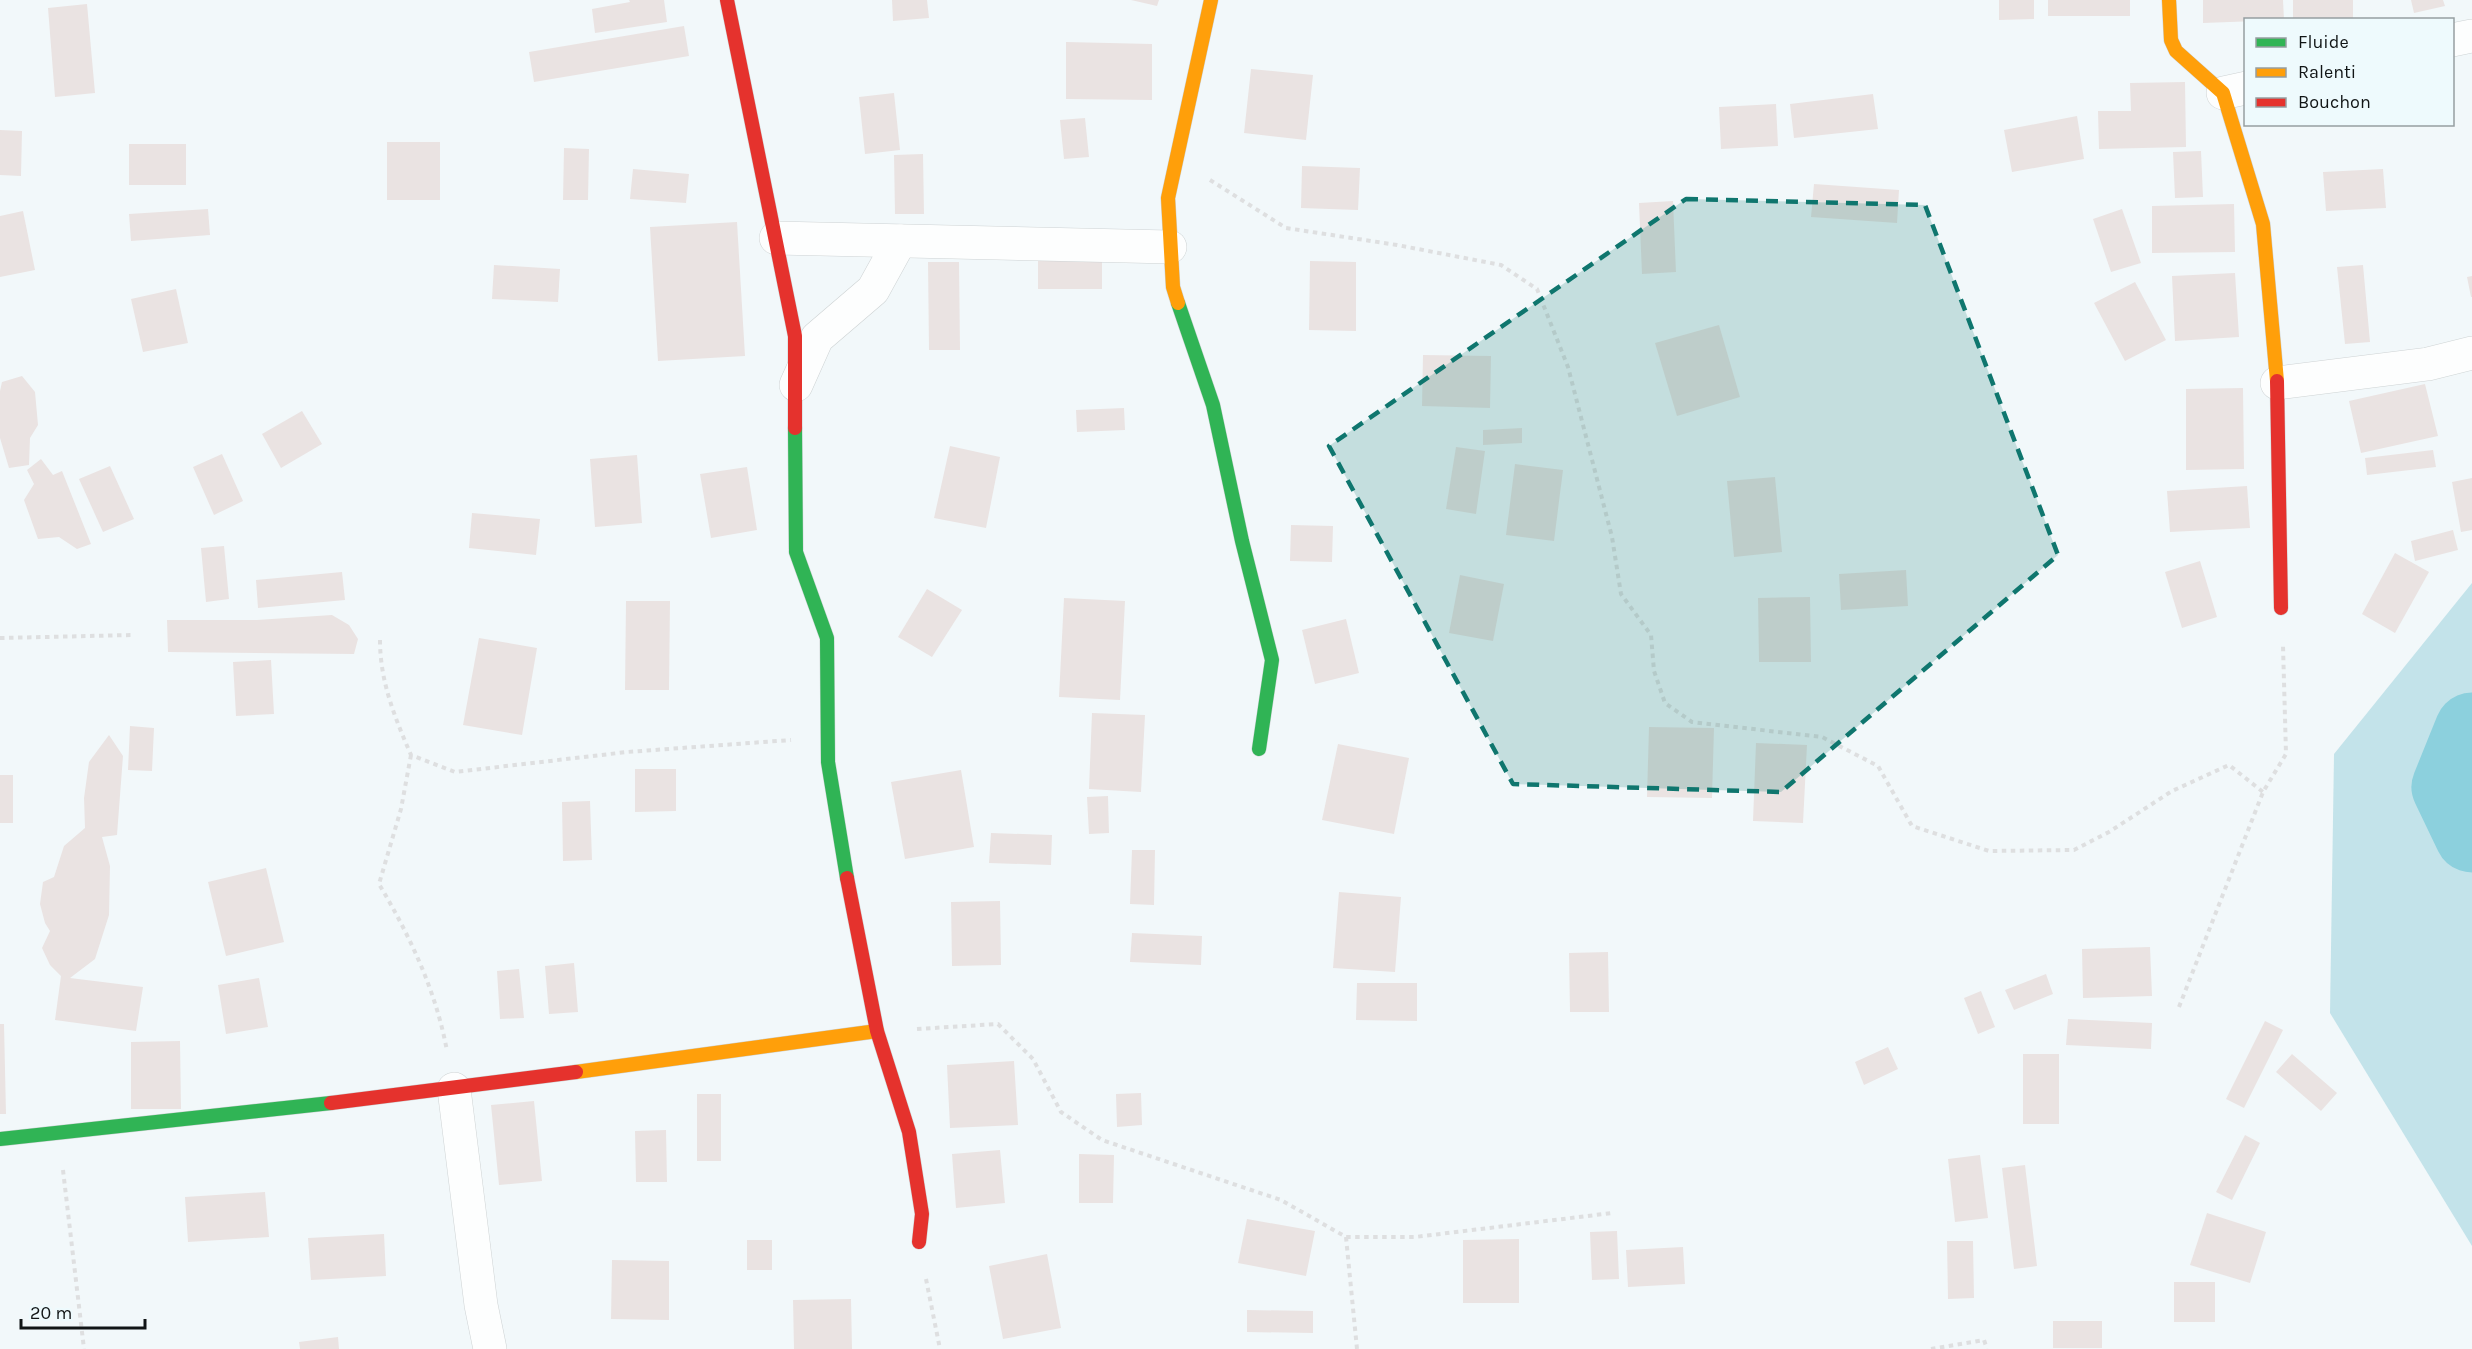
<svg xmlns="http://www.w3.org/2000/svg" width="2472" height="1349" font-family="Karla,sans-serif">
  <rect width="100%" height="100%" fill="#f2f8fa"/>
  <path fill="#c3e3ea" d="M2472 583V1246L2330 1013 2334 754Z"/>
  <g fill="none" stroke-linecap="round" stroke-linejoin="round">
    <path stroke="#8cd0dd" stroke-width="75" d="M2472 730 2449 787 2472 835"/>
  </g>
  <g fill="#eae3e2">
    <path d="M629 0H664L667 22 595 33 592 9 630 2Z"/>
    <path d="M892 0H927L929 18 893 21Z"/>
    <path d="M1131 0H1159L1157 6Z"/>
    <path d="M1999 0H2034V19L1999 20Z"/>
    <rect x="2048" y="0" width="82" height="16"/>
    <path d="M2203 0H2283L2284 20 2203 23Z"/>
    <rect x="2293" y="0" width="60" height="20"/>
    <path d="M2411 0H2443L2445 6 2414 13Z"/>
    <path d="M87 4 95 93 55 97 48 8Z"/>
    <path d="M684 26 689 56 534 82 529 52Z"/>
    <path d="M1066 42 1152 44V100L1066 99Z"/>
    <path d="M1251 69 1313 75 1306 140 1244 133Z"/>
    <path d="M2185 82 2186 147 2099 149 2098 111H2131L2130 83Z"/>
    <path d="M894 93 900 150 865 154 859 97Z"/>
    <path d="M1873 94 1878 129 1794 138 1790 104Z"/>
    <path d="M1776 104 1778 146 1721 149 1719 107Z"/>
    <path d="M2077 116 2084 159 2012 172 2004 130Z"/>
    <path d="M1085 118 1089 157 1064 159 1060 120Z"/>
    <path d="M0 130 22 131 21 176 0 175Z"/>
    <rect x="387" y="142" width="53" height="58"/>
    <rect x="129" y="144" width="57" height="41"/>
    <path d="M564 148 589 149 588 200H563Z"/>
    <path d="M2201 151 2203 197 2175 198 2173 152Z"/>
    <path d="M923 154 924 214H895L894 155Z"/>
    <path d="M1302 166 1360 168 1358 210 1301 208Z"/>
    <path d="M633 169 689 174 686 203 630 199Z"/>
    <path d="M2383 169 2386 208 2326 211 2323 172Z"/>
    <path d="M1814 184 1899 190 1897 223 1811 217Z"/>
    <path d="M1673 201 1676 272 1642 274 1639 203Z"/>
    <path d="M2234 204 2235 252 2152 253V206Z"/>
    <path d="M208 209 210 235 131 241 129 214Z"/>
    <path d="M2122 209 2141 263 2111 272 2093 219Z"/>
    <path d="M23 211 35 270 0 277V216Z"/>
    <path d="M737 222 745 356 658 361 650 227Z"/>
    <path d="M1102 259V289H1038V260Z"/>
    <path d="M1310 261 1356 262V331L1309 330Z"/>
    <path d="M928 262H959L960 350H929Z"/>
    <path d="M494 265 560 269 558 302 492 299Z"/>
    <path d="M2363 265 2370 342 2345 344 2337 267Z"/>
    <path d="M2235 273 2239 337 2175 341 2172 276Z"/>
    <path d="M2472 276V297H2471L2467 277Z"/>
    <path d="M2135 282 2166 340 2125 361 2094 303Z"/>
    <path d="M176 289 188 343 143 352 131 299Z"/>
    <path d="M1719 325 1740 397 1677 416 1655 343Z"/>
    <path d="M1423 355 1491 356 1490 408 1422 406Z"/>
    <path d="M22 376 35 392 38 425 30 438 29 465 9 468 0 438V391L2 382Z"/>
    <path d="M2425 384 2438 436 2361 453 2349 401Z"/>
    <path d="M2243 388 2244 469 2186 470V389Z"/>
    <path d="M1124 408 1125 430 1077 432 1076 410Z"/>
    <path d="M302 411 322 444 281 468 262 434Z"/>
    <path d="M1522 428V443L1483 445V430Z"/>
    <path d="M950 446 1000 457 986 528 934 518Z"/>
    <path d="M1456 447 1485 451 1476 514 1446 509Z"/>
    <path d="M2433 450 2436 467 2367 475 2365 458Z"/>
    <path d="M222 454 243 501 214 515 193 467Z"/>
    <path d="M637 455 642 523 595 527 590 459Z"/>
    <path d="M41 459 53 475 62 471 91 544 77 549 59 537 38 539 24 500 34 484 27 470Z"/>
    <path d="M1515 464 1563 470 1554 541 1506 535Z"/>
    <path d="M110 466 134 519 103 532 79 479Z"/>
    <path d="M747 467 757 530 711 538 700 474Z"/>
    <path d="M1775 477 1782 552 1734 557 1727 481Z"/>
    <path d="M2472 478V530L2461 532 2452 482Z"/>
    <path d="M2247 486 2250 528 2170 532 2167 491Z"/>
    <path d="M472 513 540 519 536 555 469 548Z"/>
    <path d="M1291 525 1333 526 1332 562 1290 561Z"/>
    <path d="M2453 530 2458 550 2415 561 2411 541Z"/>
    <path d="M224 546 229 599 206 602 201 548Z"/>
    <path d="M2395 553 2429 572 2395 633 2362 614Z"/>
    <path d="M2200 561 2217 617 2182 628 2165 572Z"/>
    <path d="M1906 570 1908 606 1841 610 1839 574Z"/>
    <path d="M342 572 345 600 258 608 256 580Z"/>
    <path d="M1460 575 1504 584 1493 641 1449 633Z"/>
    <path d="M927 589 962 610 932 657 898 637Z"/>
    <path d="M1810 597 1811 662H1759L1758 598Z"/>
    <path d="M1064 598 1125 601 1120 700 1059 697Z"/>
    <path d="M626 601H670L669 690H625Z"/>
    <path d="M332 615 349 625 358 639 354 654 168 652 167 620H257Z"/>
    <path d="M1346 619 1359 673 1315 684 1302 630Z"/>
    <path d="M479 638 537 648 522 735 463 725Z"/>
    <path d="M271 660 274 714 236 716 233 662Z"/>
    <path d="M1092 713 1145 715 1141 792 1089 789Z"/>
    <path d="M130 726 154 728 152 771 128 770Z"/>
    <path d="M1649 727 1714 728 1712 798 1647 797Z"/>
    <path d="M109 735 123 756 117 835 102 837 110 866 109 915 95 959 70 978 143 987 136 1031 55 1020 61 976 50 965 42 948 50 931 45 923 40 904 43 882 54 877 64 846 85 828 84 798 89 762Z"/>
    <path d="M1756 743 1807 745 1803 823 1753 821Z"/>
    <path d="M1338 744 1409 758 1394 834 1322 820Z"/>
    <path d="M635 769H676V811L635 812Z"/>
    <path d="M961 770 974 847 905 859 891 782Z"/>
    <rect x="0" y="775" width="13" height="48"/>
    <path d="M1108 796 1109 833 1089 834 1087 797Z"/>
    <path d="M590 801 592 860 563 861 562 802Z"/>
    <path d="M991 833 1052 835 1051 865 989 863Z"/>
    <path d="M1132 850H1155L1154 905 1130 904Z"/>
    <path d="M266 868 284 942 226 956 208 882Z"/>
    <path d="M1339 892 1401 897 1395 972 1333 968Z"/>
    <path d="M1000 901 1001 965 952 966 951 902Z"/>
    <path d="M1132 933 1202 936 1201 965 1130 962Z"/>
    <path d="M2150 947 2152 996 2083 998 2082 949Z"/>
    <path d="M1608 952 1609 1012H1570L1569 953Z"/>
    <path d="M574 963 578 1012 549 1014 545 966Z"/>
    <path d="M519 969 524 1018 500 1019 497 971Z"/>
    <path d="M2046 974 2053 994 2014 1010 2005 990Z"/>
    <path d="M259 978 268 1027 226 1034 218 985Z"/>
    <path d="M1357 983H1417V1021L1356 1020Z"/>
    <path d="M1981 991 1995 1027 1978 1034 1964 998Z"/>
    <path d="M2068 1019 2152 1023 2151 1049 2066 1045Z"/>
    <path d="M2265 1021 2283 1030 2244 1108 2226 1099Z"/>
    <path d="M0 1024H4L6 1114H0Z"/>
    <path d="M180 1041 181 1109H131V1042Z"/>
    <path d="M1888 1047 1898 1069 1864 1085 1855 1062Z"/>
    <rect x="2023" y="1054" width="36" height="70"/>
    <path d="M2292 1054 2337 1093 2321 1111 2276 1072Z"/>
    <path d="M1014 1061 1018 1125 950 1128 947 1065Z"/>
    <path d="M1141 1093 1142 1125 1117 1127 1116 1094Z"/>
    <rect x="697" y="1094" width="24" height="67"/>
    <path d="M534 1101 542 1181 499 1185 491 1105Z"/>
    <path d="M666 1130 667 1182H636L635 1131Z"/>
    <path d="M2245 1135 2260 1143 2232 1200 2216 1192Z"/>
    <path d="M1000 1150 1005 1203 956 1208 952 1154Z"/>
    <path d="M1079 1154 1114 1155 1113 1203H1079Z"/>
    <path d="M1980 1155 1988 1218 1955 1222 1948 1159Z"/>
    <path d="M2025 1165 2037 1266 2014 1269 2002 1168Z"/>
    <path d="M265 1192 269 1237 188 1242 185 1197Z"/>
    <path d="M2207 1213 2266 1232 2250 1283 2190 1265Z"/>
    <path d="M1247 1219 1315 1231 1306 1276 1238 1263Z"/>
    <path d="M1617 1231 1619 1279 1592 1280 1590 1232Z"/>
    <path d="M384 1234 386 1276 311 1280 308 1238Z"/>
    <path d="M1519 1239V1303H1463V1240Z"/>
    <rect x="747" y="1240" width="25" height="30"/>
    <path d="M1947 1241H1973L1974 1298 1948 1299Z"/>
    <path d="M1683 1247 1685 1284 1628 1287 1626 1250Z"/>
    <path d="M1047 1254 1061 1328 1003 1339 989 1266Z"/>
    <path d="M612 1260 669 1261V1320L611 1319Z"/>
    <rect x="2174" y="1282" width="41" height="40"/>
    <path d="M851 1299 852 1349H794L793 1300Z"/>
    <path d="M1247 1310 1313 1311V1333L1247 1332Z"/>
    <rect x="2053" y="1321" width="49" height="27"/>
    <path d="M338 1337 339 1349H300L299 1342Z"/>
  </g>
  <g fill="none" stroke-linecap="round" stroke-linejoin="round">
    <g stroke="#ced3d4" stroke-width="34">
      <g id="street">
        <path d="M2452 40 2472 36"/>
        <path d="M2223 93 2246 88"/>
        <path d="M776 238 1170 247"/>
        <path d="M2277 383 2428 364 2472 353"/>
        <path d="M796 385 817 338 873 290 900 241"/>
        <path d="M454 1089 481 1305 490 1349"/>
      </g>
    </g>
    <g stroke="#ced3d4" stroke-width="15">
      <g id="fast">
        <path d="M1178 303 1213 405 1242 541 1272 660 1259 749"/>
        <path d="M795 428 796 552 827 638 828 762 847 878"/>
        <path d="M0 1139 331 1103"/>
      </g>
    </g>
    <g stroke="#ced3d4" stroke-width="15">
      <g id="slow">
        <path d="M2169 0 2171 40 2176 51 2223 93 2263 224 2277 381"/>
        <path d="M1178 303 1173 287 1168 198 1211 0"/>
        <path d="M576 1072 877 1031"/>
      </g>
    </g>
    <g stroke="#ced3d4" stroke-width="15">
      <g id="jam">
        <path d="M727 0 795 336V428"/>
        <path d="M2277 381 2281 608"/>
        <path d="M847 878 877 1031 909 1132 922 1214 919 1242"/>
        <path d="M331 1103 576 1072"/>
      </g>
    </g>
    <g stroke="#dedfe0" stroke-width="4" stroke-dasharray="4.5 4.5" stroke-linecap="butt">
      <path d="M1210 180 1286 228 1397 245 1501 265 1537 289 1568 367 1612 537 1621 594 1651 635 1654 671 1665 703 1692 722 1822 737 1878 766 1912 826 1989 851 2074 850 2109 832 2172 791 2229 765 2263 792"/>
      <path d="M0 638 133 635"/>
      <path d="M380 640C380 682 395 718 411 755L455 772 627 752 791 740"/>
      <path d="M411 755 401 809 379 884C410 936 436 991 447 1051"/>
      <path d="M2179 1007 2263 792 2286 754 2283 646"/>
      <path d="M917 1029 998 1024 1033 1059 1061 1112 1102 1140 1281 1200 1346 1237H1415L1612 1213"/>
      <path d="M63 1170 84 1349"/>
      <path d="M1346 1237 1357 1349"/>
      <path d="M926 1279 940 1349"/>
      <path d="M1931 1349 1984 1340 1987 1349"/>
    </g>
    <use href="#street" stroke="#fdfefe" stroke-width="33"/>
    <use href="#fast" stroke="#30b455" stroke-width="14"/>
    <use href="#slow" stroke="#ff9f0a" stroke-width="14"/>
    <use href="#jam" stroke="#e5322d" stroke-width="14"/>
  </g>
  <path fill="#0f766e" fill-opacity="0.2" stroke="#0f766e" stroke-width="4.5" stroke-dasharray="12 8" stroke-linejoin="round" d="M1686 199 1925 205 2058 555 1781 792 1513 784 1329 446Z"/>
  <rect x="2244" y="18" width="210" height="108" fill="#eefafd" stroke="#969ea1" stroke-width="1.5"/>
  <rect x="2256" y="38" width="30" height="9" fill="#30b455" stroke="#969ea1" stroke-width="1.5"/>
  <text x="2298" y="48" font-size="18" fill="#111516">Fluide</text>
  <rect x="2256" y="68" width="30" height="9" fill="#ff9f0a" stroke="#969ea1" stroke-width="1.5"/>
  <text x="2298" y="78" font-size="18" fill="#111516">Ralenti</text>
  <rect x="2256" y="98" width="30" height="9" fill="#e5322d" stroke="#969ea1" stroke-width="1.5"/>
  <text x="2298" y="108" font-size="18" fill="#111516">Bouchon</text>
  <path d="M21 1319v9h124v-9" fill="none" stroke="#111516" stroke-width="3"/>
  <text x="30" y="1319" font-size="18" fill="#111516" stroke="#eefafd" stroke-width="4.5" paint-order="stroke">20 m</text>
</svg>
